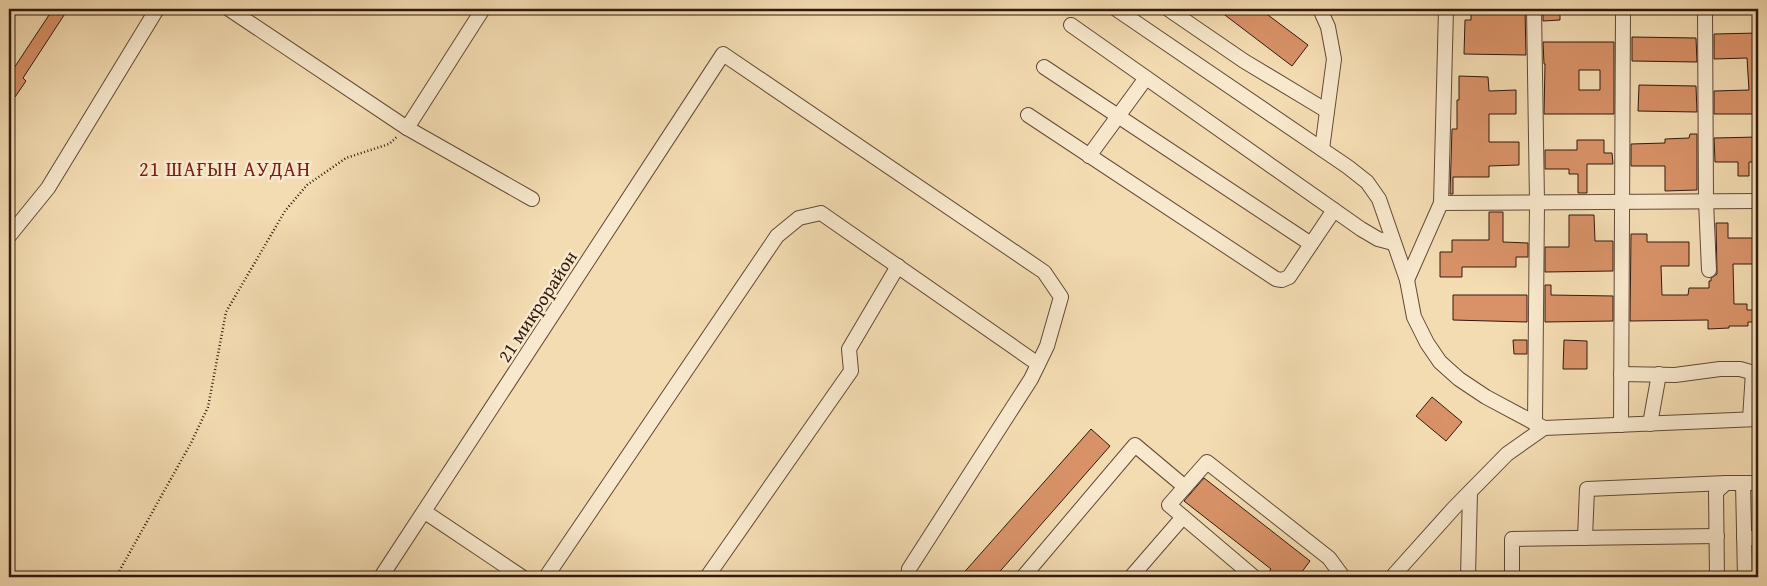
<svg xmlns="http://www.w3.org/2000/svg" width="1767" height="586" font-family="'Gentium Book Plus',serif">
  <rect width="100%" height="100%" fill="#f4dcb2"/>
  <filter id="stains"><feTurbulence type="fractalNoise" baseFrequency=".004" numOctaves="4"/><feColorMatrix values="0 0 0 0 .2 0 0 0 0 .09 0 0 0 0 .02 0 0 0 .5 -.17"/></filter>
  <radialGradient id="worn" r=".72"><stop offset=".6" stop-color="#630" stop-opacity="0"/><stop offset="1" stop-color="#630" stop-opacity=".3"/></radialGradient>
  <g fill="#d99268" stroke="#301a0e" fill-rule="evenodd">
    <path d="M53 9H68L23 78 26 81 15 97 9 93V68L12 71Z"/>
    <path d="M1217 9H1260L1308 45 1292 66Z"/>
    <path d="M1471 9H1525L1526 55 1464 54 1465 20H1471Z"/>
    <path d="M1543 9H1560V20L1543 21Z"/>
    <path d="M1758 33V114H1714V91L1749 90 1747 58 1714 59V34Z"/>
    <path d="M1632 37 1696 38 1697 62 1632 61Z"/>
    <path d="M1543 42H1614V114H1544L1545 64H1544ZM1579 70H1600V90H1579Z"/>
    <path d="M1459 76 1488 77 1489 91 1516 90V114H1489V142H1519V165L1489 166V177H1453V194H1450L1452 129H1457V100H1459Z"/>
    <path d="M1639 85 1696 86 1697 112 1638 111Z"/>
    <path d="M1690 134H1697V190L1665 191V166H1631V144L1665 143V139L1689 138Z"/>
    <path d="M1758 137V162H1749V176H1738V162H1715L1714 138Z"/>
    <path d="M1577 140H1604V153H1612L1613 164H1587V193H1578V174H1569V169H1545V150H1577Z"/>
    <path d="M1489 212H1503V242L1528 243V257H1516V267H1462V277H1440V252H1452V240H1489Z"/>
    <path d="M1569 215H1594L1595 241H1613V271L1545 272V247H1569Z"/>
    <path d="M1716 223H1728V238H1758V264H1733L1734 304H1747V310H1758V322H1748V326H1729V328L1708 329V320L1630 321 1631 234H1647V242H1689V266H1661L1662 295H1688L1689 288H1709V281H1711V278L1717 274Z"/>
    <path d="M1545 285H1551V295L1613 296V321L1545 322Z"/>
    <path d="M1453 295H1527V322L1453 320Z"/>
    <path d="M1513 340H1527V354H1514Z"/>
    <path d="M1564 340 1587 341V369H1563Z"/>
    <path d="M1432 397 1462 422 1446 441 1416 416Z"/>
    <path d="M1091 429 1110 446 995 577H960Z"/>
    <path d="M1204 478 1310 561 1298 577H1264L1271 569 1184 501Z"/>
  </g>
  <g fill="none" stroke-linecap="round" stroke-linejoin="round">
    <g stroke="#614a37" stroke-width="16">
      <g id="minor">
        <path d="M229 9 407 128 483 9"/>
        <path d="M1116 9 1348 167 1367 182 1379 199 1407 280 1414 317 1427 343 1440 362 1459 379 1486 397 1544 428"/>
        <path d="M1168 9 1244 61 1327 111"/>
        <path d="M1320 9 1328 27 1334 59 1322 149"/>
        <path d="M1534 9 1537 202 1535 424"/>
        <path d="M1705 9 1706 201 1709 270"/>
        <path d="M1071 25 1361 229 1378 239 1393 243"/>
        <path d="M1044 67 1311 244"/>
        <path d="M1028 115 1276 279 1282 280 1289 277 1334 210"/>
        <path d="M407 128 532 199"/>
        <path d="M1089 156 1146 78"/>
        <path d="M1441 203 1758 201"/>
        <path d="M9 236 48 188 157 9"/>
        <path d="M1407 280 1441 203 1446 9"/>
        <path d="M1621 374 1675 375 1720 369H1740L1758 374"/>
        <path d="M1750 419 1753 372"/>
        <path d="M1650 424 1659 374"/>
        <path d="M1621 425 1623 9"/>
        <path d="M1743 483 1745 577"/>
        <path d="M425 512 522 577"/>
        <path d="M1585 538 1587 489 1726 483H1758"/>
        <path d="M1744 538H1758"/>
        <path d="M381 577 723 54 1044 272 1061 297 1047 346 1031 379 909 569 908 577"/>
        <path d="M546 577 777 236 799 218 821 213 1038 364"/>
        <path d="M707 577 851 371 849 349 898 266"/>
        <path d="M1023 577 1135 445 1185 487"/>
        <path d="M1131 577 1183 517"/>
        <path d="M1254 577 1169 505 1207 462 1329 558 1343 577"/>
        <path d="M1392 577 1453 509 1507 454 1544 428 1758 419"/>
        <path d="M1468 577 1470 492"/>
        <path d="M1512 577V539L1717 536"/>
        <path d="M1717 577 1716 492 1726 483"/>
      </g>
    </g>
    <path stroke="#301a0e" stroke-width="2.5" stroke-dasharray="1 2.5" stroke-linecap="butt" d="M116 577 191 443 208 407 226 312 285 211 307 185 346 158 389 144 398 136"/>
    <use href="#minor" stroke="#f8e8cd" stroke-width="14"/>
  </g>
  <g text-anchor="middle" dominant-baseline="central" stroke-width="5" stroke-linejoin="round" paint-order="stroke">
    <g font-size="19" fill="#301a0e" stroke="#f8e8cd">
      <text transform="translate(537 306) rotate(-57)">21 микрорайон</text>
    </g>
    <g font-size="20" letter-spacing="1" fill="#7a1f14" stroke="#f8e8cd">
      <text x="225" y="168">21 ШАҒЫН АУДАН</text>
    </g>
  </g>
  <rect width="1767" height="586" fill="none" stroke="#f4dcb2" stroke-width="30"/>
  <rect x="10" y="10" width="1747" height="566" fill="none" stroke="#301a0e" stroke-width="2.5"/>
  <rect x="15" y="15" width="1737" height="556" fill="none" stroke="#301a0e"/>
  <rect width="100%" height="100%" filter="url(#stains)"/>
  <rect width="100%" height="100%" fill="url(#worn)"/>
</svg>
